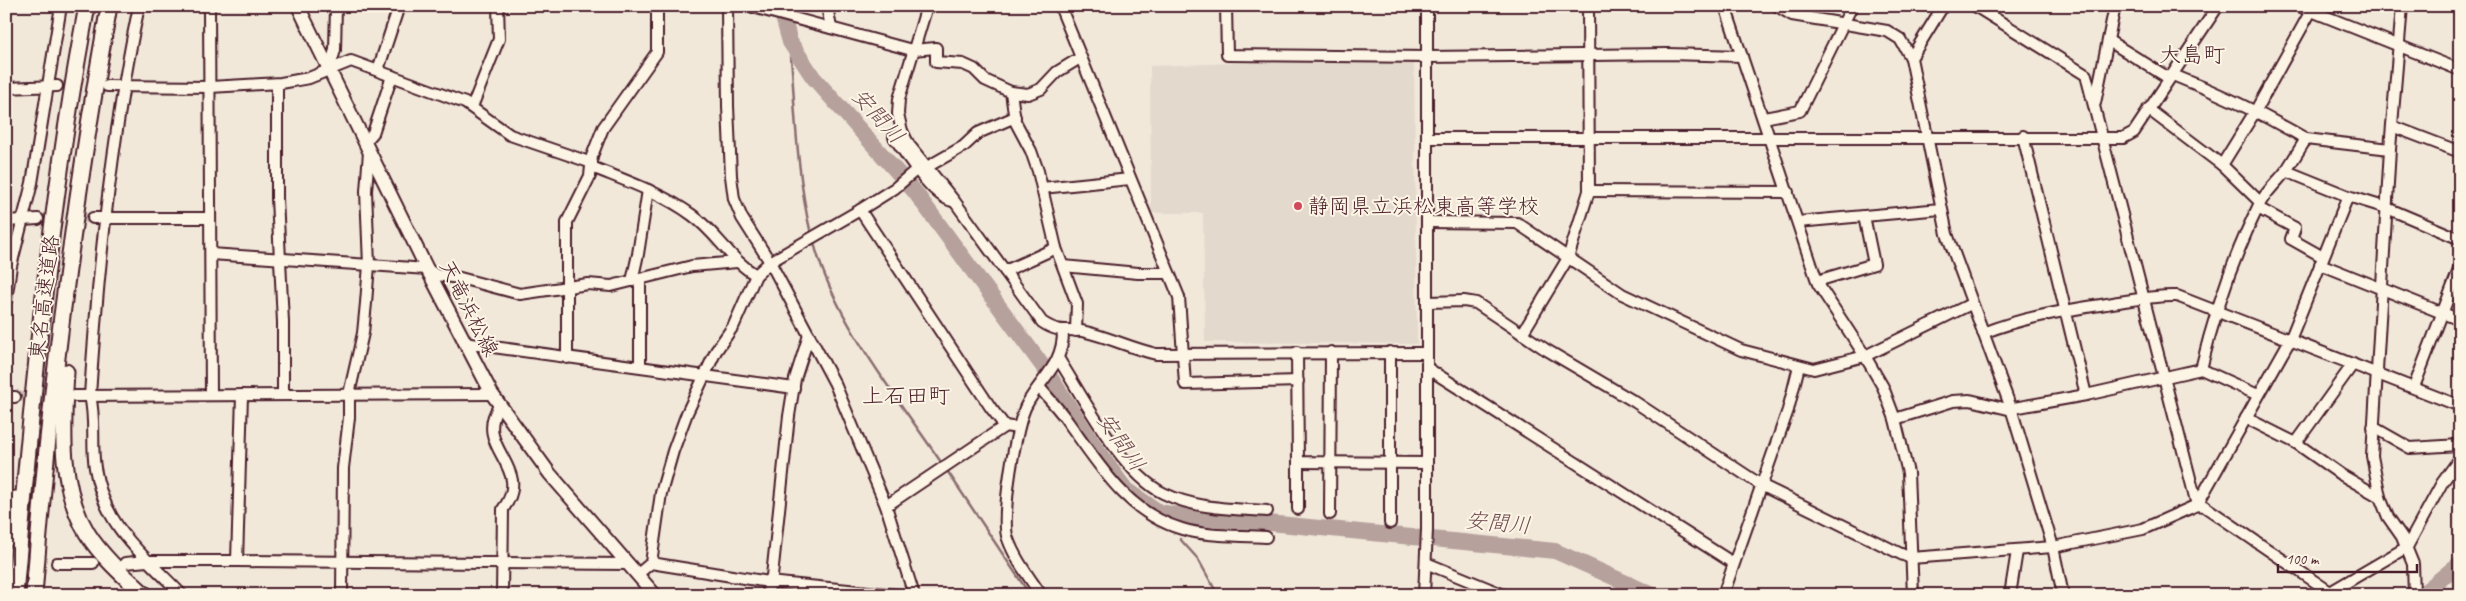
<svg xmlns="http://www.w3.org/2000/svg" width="2466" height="601" font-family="Caveat,'Klee One',sans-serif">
  <rect width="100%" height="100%" fill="#f1e8da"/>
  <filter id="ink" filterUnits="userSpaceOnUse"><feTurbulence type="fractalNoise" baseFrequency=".02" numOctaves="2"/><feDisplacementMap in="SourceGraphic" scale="10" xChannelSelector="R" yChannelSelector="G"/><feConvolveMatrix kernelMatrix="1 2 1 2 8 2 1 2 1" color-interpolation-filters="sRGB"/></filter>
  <g filter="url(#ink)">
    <path fill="#e4d9cd" d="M1414 60 1417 344 1205 342 1203 213H1151L1150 66 1235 63Z"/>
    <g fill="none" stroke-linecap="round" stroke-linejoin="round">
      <g stroke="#8b6d6f" stroke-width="2.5">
        <path d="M790 42C795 105 796 172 811 234"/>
        <path d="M813 239C832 318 898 398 943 465"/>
        <path d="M946 469 1030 595"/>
        <path d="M1180 539 1198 559 1218 595"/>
      </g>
      <g stroke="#b6a19c" stroke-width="16">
        <path d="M780 6 790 42 813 77 915 192 1047 372 1099 453 1126 490 1159 512 1202 519 1258 522 1555 551 1653 595"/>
        <path d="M2421 595 2460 563"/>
      </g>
      <g stroke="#d0c0b7" stroke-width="10" stroke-dasharray="10 5" stroke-linecap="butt">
        <path d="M57 86H101"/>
        <path d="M38 219 93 218"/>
        <path d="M15 397 59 396"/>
        <path d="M6 562 57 563"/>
      </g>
      <g stroke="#4a1f2b" stroke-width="14">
        <g id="minor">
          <path d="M139 6C112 134 98 265 90 396 96 419 91 444 95 468 105 529 142 553 182 595"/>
          <path d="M209 6 211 395"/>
          <path d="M727 6 728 106 731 176 734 199 742 218 770 262 835 384 886 506 914 595"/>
          <path d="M749 6 912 50 936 48V62L963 64 974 69 985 80 1011 92 1028 94 1041 89 1057 72 1080 58"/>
          <path d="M827 6 831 28"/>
          <path d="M927 6 899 99 898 114 902 131 909 145 955 202 1042 322C1061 335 1067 327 1086 332 1111 338 1130 348 1156 354L1427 353"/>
          <path d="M1060 6 1179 297 1185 384 1298 381"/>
          <path d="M1226 6 1227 55 1428 57 1668 54 1742 56"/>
          <path d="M1725 6 1818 284 1865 356 1883 387 1895 419 1908 473 1913 595"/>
          <path d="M1777 6 1792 15 1887 31 1900 39 1911 58"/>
          <path d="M1943 6 1911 58 1947 234 2011 408 2053 547 2063 595"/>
          <path d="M1975 6 2086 75 2197 505 2204 506 2330 592"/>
          <path d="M2299 6 2460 70"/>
          <path d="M2402 6 2390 149 2372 456 2380 497 2388 517 2402 537 2413 564 2414 595"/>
          <path d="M2109 41 2167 77 2173 75C2219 93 2263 114 2306 139"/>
          <path d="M329 70 335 50 336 6"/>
          <path d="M378 70 399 6"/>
          <path d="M277 84V198L283 322V395"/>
          <path d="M107 86 210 87 281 83 309 78 351 61 465 103 510 135 592 163"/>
          <path d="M6 88 57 86"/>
          <path d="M1011 92 1015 121 1031 151 1038 171 1056 248 1077 304 1076 331"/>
          <path d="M2095 103 2115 6"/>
          <path d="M472 107 499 39 498 6"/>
          <path d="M2148 109 2222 165 2260 202"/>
          <path d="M1764 118 1800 111 1852 6"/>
          <path d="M2392 126 2460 152"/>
          <path d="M902 131 894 137C906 154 932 196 952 201"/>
          <path d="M2023 136 2086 395"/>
          <path d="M1427 138H2123L2134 132 2218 6"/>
          <path d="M365 142 373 133 392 76"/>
          <path d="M2222 165 2256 110 2311 11"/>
          <path d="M592 167C626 181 662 193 692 215 717 233 730 260 756 275"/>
          <path d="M927 167 964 146 978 133 1015 117"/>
          <path d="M1042 188 1130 179"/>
          <path d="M1589 191 1788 192"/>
          <path d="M2348 196 2286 171 2306 139 2390 149"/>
          <path d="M2258 208 2295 228 2291 239 2323 257"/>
          <path d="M860 210 991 408 1005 426 1018 428"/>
          <path d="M93 218H210"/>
          <path d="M6 221 38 219"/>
          <path d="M1428 222 1517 223 1622 294 1741 350 1814 369 1865 356 1971 304"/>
          <path d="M1798 222 1941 209"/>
          <path d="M211 254 427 269 436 275 460 278 520 294 588 284 611 286 692 266 737 262"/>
          <path d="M2320 264 2460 320"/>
          <path d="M1063 266 1138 273H1169"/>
          <path d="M1005 271 1056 248"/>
          <path d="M632 281 638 254 648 190"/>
          <path d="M1817 281 1874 264 1864 216"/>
          <path d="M6 301 11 266 32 183 61 6"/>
          <path d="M1428 302 1464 301 1476 303 1545 349 1635 402 1761 485 1901 554 1911 558 2053 547 2143 529 2197 505 2290 340 2348 196 2387 208 2460 239"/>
          <path d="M1983 333C2026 316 2074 309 2119 302 2138 299 2158 295 2177 296L2460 406"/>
          <path d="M1522 334 1568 258 1589 191 1588 6"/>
          <path d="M464 343 794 388"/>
          <path d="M1297 352 1298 462 1427 463"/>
          <path d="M567 358V222L590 176 592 156 603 128 657 52V6"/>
          <path d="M1058 358C1083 397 1121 472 1163 493 1195 509 1232 509 1267 511"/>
          <path d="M640 366V279"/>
          <path d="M1427 368 1733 563"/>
          <path d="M2201 369C2215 311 2233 257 2260 203 2266 192 2278 181 2286 171"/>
          <path d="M1039 387C1049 399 1060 410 1068 422 1100 466 1127 513 1182 529 1208 537 1239 535 1266 537"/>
          <path d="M2414 387 2460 267"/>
          <path d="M75 396 492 394"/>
          <path d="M6 397H15"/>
          <path d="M499 406C472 448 535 467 503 509L502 595"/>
          <path d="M2246 418 2296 443 2340 474 2380 497"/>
          <path d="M1895 419 1953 401 1970 400 2008 409 2086 395 2201 369 2258 395"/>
          <path d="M2373 427 2410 448 2460 445"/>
          <path d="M2296 443 2353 364"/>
          <path d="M886 506 1005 426"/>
          <path d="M1298 509V462"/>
          <path d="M1330 514 1331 352"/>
          <path d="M1390 523V352"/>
          <path d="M237 561 628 564"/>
          <path d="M57 563H93"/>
          <path d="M125 563 147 561H237L242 395"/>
          <path d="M651 563 661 493 673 451 687 413 716 351 734 325 756 275 770 262 860 210 895 188 917 169"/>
          <path d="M1426 563 1504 595"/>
          <path d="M638 574 651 563 769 582 898 595"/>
          <path d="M342 595 343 468 349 418V394L363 333 366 303 369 265 366 191 369 152"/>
          <path d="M768 595 769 582 772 576 789 416 795 379 809 335"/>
          <path d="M1041 595C1029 577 1015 559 1008 539 1000 520 1016 422 1027 404 1042 377 1064 364 1063 330"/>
          <path d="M1424 595 1427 530V6"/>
          <path d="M1723 595 1788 410 1799 366"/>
          <path d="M2010 595 2017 551"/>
          <path d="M2325 595 2407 547 2442 483 2460 458"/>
        </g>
      </g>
      <g stroke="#4a1f2b" stroke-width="16">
        <path id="major" d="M298 6 427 269 492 394 550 474 655 595"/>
      </g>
      <g stroke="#4a1f2b" stroke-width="19">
        <g id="highway">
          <path d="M66 372C63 425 58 485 87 533 101 556 125 577 145 595"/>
          <path d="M6 539 16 499"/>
          <path d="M15 595C32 397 50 201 87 6"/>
          <path d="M34 595C49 398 74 201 109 6"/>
        </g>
      </g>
      <use href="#minor" stroke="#fcf5e5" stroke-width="10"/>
      <use href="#major" stroke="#fcf5e5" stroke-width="12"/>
      <use href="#highway" stroke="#fcf5e5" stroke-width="15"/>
    </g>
  </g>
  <circle fill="#d1495b" stroke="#fcf5e5" stroke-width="2" cx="1298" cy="206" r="5"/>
  <g text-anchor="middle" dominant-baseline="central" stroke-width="4" stroke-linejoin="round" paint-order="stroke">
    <g font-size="21" fill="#4a1f2b" stroke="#fcf5e5" text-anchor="start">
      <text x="1308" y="206">静岡県立浜松東高等学校</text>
    </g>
    <g font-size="21" fill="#4a1f2b" stroke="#fcf5e5">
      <text transform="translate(44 297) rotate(-83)">東名高速道路</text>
      <text transform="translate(469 308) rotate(63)">天竜浜松線</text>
    </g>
    <g font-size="22" fill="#4a1f2b" stroke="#fcf5e5">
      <text x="2192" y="55">大島町</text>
      <text x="906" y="396">上石田町</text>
    </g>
    <g font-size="22" font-style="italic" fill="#704c53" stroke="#fcf5e5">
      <text transform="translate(878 116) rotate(48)">安間川</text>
      <text transform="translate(1121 442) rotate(55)">安間川</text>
      <text transform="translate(1498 523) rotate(5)">安間川</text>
    </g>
  </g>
  <rect width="2466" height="601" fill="none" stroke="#fcf5e5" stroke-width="25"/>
  <rect x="12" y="12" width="2441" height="576" fill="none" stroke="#4a1f2b" stroke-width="2" filter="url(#ink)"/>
  <path d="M2278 564v8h139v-8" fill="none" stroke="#4a1f2b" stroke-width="2.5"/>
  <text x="2286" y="564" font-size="15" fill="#4a1f2b" stroke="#fcf5e5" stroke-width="4" paint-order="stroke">100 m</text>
</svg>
